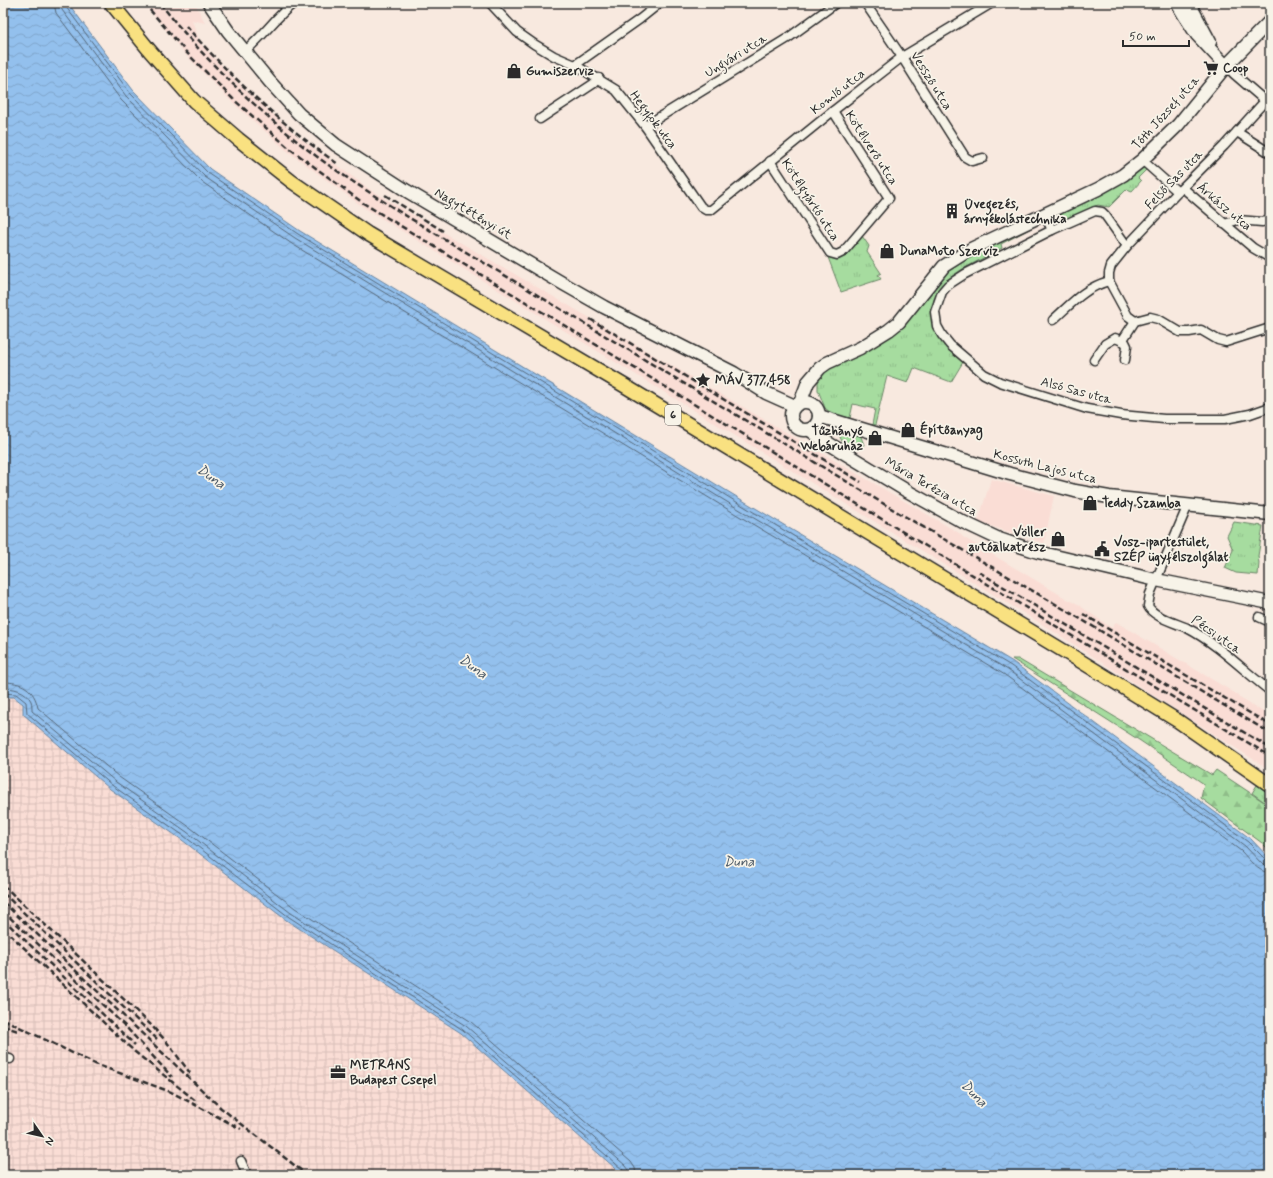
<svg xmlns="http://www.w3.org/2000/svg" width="1273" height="1178" font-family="Mynerve,sans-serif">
  <defs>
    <pattern id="industrial-grid" width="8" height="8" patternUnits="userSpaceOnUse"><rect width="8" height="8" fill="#faddd5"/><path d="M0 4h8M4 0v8" fill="none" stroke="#d6beb7"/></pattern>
    <pattern id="grass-tufts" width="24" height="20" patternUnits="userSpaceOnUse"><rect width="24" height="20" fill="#a6dc9f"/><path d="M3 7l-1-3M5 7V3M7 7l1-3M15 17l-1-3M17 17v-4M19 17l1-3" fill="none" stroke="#8fbd89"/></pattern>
    <pattern id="forest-firs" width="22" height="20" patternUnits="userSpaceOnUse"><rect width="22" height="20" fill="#a6dc9f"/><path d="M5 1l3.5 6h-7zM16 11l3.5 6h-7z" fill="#8fbd89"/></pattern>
    <pattern id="water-waves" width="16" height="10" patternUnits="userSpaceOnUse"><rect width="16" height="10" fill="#93c0ed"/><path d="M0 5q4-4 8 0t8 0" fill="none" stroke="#7fa5cb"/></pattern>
  </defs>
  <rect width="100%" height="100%" fill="#f8e9df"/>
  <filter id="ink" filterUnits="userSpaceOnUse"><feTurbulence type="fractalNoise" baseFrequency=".025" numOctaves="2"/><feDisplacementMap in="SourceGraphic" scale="8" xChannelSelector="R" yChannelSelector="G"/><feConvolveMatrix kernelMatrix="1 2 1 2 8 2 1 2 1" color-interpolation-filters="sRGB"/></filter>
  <g filter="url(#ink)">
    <g fill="#faddd5">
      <path d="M144 3H195L205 23 192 20 200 43 246 90 300 138 372 191 959 533 963 537 1067 599 1080 605 1083 608 1112 628 1116 622 1238 695 1240 698 1270 716V770L1056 633 363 207 286 150 231 101 184 53Z"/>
      <path d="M991 479 1054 496 1044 543 978 522Z"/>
    </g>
    <path fill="url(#industrial-grid)" d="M3 697H14L110 789 182 840 286 920 461 1033 623 1175H3Z"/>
    <g fill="url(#grass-tufts)" stroke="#688465">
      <path d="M1143 164 1147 169 1138 178 1141 181 1132 191 1127 189 1109 207 1098 205 1062 221 1058 219 1056 217V215Z"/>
      <path d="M1038 220 1039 224 1001 244 1002 248 961 270 948 279 934 299 932 319 943 342 963 362 951 382 914 368 908 383 887 376 875 425H872L875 409 853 404 850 418 832 414 825 408 818 390V382L824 373 839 363 892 333 918 309 933 283 950 265Z"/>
      <path d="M862 236 869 246 867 252 881 273 878 275 881 279 841 292 826 252 834 259C847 256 854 246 862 236Z"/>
      <path d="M847 431 860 434 864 445 852 450C847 446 842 443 840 437L842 433Z"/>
      <path d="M1234 522 1263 526 1258 556 1259 563 1258 575 1236 573 1225 568 1233 550 1227 536Z"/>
      <path d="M1257 785 1270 794V806L1252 793Z"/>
    </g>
    <path fill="url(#forest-firs)" stroke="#688465" d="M1012 659H1018L1212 775 1216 770 1270 806V851L1262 843 1201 798 1204 784 1139 740Z"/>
    <path fill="url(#water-waves)" stroke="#69849f" d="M3 3H68L133 90 210 169 300 231 732 494 1013 662 1251 839 1270 859V1175H623L461 1033 286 920 182 840 110 789 23 714V704L14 697H3Z"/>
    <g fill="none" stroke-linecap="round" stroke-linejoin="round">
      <g stroke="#556779" stroke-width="1">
        <path d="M54 3 56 13 121 100 202 182 292 244 724 507 1005 675 1241 851C1249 859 1257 872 1270 873"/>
        <path d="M60 3 62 10 126 96 205 177 295 238 727 502 1008 670 1245 846 1263 865 1270 867"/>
        <path d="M65 3 66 7 130 93 208 173 298 234 730 498 1011 666 1248 842 1266 860 1270 862"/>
        <path d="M3 682C22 682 34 688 38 708L119 777 191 828 295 908 470 1021 631 1162 635 1168 636 1175"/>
        <path d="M3 688C13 688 26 690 31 701 32 704 32 708 32 711L116 782 187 832 291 913 466 1026 626 1166 629 1170 630 1175"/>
        <path d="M3 693 16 694 26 702 27 713 113 786 184 836 289 917 463 1030 623 1170 625 1175"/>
      </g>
      <g stroke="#2b2b2b" stroke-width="11">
        <g id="street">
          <path d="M490 3 517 32 534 44 554 56 575 65 616 90 645 126 701 207 706 210H711L833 111 902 57 992 3"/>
          <path d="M865 3 902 57 965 157 972 161 983 158"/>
          <path d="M244 52C263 37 275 17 294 3"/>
          <path d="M575 65 640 19 660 3"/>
          <path d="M1226 66 1234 74 1270 105"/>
          <path d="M540 119 593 84 599 78"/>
          <path d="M645 126 788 38 836 3"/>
          <path d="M1237 132 1270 153"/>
          <path d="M1142 160 1178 192"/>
          <path d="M770 161 830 253 837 255 843 252 889 198 833 111"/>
          <path d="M1183 188 1253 248 1270 258"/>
          <path d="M1044 214 1052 230"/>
          <path d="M1224 224 1238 220 1262 222 1270 220"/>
          <path d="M1127 246 1105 215 1102 212 1095 211 1052 230 965 274 948 285 942 292 935 312 937 326 942 335 950 345 984 374 1000 382 1087 409 1121 415 1164 419H1225L1250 414 1270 407"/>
          <path d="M1053 320C1072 303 1084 288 1109 281"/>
          <path d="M1135 321 1128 316 1109 281V273L1111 266 1127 246 1178 192 1224 146 1265 101"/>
          <path d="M1122 341 1135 321 1150 317 1158 319 1180 332H1189L1201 330 1218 340 1226 342 1270 328"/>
          <path d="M1094 360 1105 344 1115 338 1125 342 1127 346 1125 360"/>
          <path d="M1188 505 1150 594 1148 606C1153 617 1176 623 1187 628 1218 644 1243 670 1270 691"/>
          <path d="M1259 617 1270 622"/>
          <path d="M3 1057 10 1059"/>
          <path d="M241 1161 247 1175"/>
        </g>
      </g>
      <g stroke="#2b2b2b" stroke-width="15">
        <g id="secondary">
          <path d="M209 3 228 31 270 82 299 114 336 145 407 191 562 283 604 307 734 373 766 393 795 406"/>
          <path d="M1177 3 1184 15 1197 35 1226 66"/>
          <path d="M1189 3 1210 42"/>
          <circle cx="805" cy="416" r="14"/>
          <path d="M800 403 808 382 820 368 827 363 860 348 889 330 899 322 944 266 971 249 1098 189 1123 175 1142 160 1178 125 1226 66 1270 21"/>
          <path d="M819 416 1010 474 1075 491 1109 497 1270 514"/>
          <path d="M810 430 823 440 907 491 963 522 999 539 1038 552 1156 580 1270 603"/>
        </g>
      </g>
      <g stroke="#2b2b2b" stroke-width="16">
        <path id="primary" d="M111 3 150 51 194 101 238 139 291 181 368 234 625 386 1082 662 1178 721 1270 785"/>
      </g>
      <use href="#street" stroke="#f7f3e8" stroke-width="8"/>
      <use href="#secondary" stroke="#f7f3e8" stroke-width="12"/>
      <use href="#primary" stroke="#f9e181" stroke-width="13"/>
      <g stroke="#2b2b2b" stroke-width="2.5" stroke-dasharray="6 3" stroke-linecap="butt">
        <path d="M144 3 186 52 233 99 289 148 363 203 789 462 1059 628 1270 756"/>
        <path d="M160 3C201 56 251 104 303 146 335 171 369 192 403 214L894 510 1069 612 1270 733"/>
        <path d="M186 26C231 77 282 125 338 164"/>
        <path d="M385 195 443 231"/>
        <path d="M590 319 861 482"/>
        <path d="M979 572 1270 748"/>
        <path d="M1083 614 1270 725"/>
        <path d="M3 885 150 1024 166 1041 190 1073"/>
        <path d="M3 893 157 1039"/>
        <path d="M3 902 221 1108 307 1175"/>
        <path d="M3 911 125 1026 172 1077"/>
        <path d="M3 919 135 1045"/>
        <path d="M3 928 135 1052 196 1101"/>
        <path d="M3 1019 95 1064 171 1092 241 1129"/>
        <path d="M3 1026 18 1031"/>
      </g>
    </g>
  </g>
  <defs>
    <g id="supermarket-bare" transform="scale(1.2)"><path d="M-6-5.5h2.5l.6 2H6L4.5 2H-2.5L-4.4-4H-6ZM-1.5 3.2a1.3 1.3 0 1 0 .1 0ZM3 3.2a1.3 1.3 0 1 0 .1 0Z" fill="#2b2b2b" stroke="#f7f3e8" stroke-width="2.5" paint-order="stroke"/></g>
    <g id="shop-bare" transform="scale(1.2)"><path d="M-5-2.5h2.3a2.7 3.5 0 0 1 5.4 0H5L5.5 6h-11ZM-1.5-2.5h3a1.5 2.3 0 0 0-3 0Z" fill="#2b2b2b" stroke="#f7f3e8" stroke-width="2.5" paint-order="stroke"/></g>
    <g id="building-bare" transform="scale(1.2)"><path d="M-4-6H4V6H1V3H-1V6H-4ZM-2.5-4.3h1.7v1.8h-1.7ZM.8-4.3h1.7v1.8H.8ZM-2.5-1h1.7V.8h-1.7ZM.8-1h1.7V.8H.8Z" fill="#2b2b2b" stroke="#f7f3e8" stroke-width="2.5" paint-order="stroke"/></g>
    <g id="sight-bare" transform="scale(1.2)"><path d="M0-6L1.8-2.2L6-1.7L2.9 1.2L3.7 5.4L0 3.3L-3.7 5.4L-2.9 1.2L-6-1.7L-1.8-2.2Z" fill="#2b2b2b" stroke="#f7f3e8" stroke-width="2.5" paint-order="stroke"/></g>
    <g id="civic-bare" transform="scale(1.2)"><path d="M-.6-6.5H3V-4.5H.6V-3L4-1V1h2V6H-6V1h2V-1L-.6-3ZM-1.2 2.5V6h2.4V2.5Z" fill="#2b2b2b" stroke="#f7f3e8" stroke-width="2.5" paint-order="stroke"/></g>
    <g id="office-bare" transform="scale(1.2)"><path d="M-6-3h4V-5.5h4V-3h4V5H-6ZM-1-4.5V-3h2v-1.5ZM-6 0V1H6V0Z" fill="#2b2b2b" stroke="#f7f3e8" stroke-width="2.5" paint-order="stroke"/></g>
  </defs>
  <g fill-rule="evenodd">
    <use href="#supermarket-bare" x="1211" y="68"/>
    <use href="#shop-bare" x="514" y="71"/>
    <use href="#building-bare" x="952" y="211"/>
    <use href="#shop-bare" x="887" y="251"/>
    <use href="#sight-bare" x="703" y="380"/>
    <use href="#shop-bare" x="908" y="430"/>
    <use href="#shop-bare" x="875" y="438"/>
    <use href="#shop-bare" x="1090" y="503"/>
    <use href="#shop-bare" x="1058" y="539"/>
    <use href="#civic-bare" x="1102" y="549"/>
    <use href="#office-bare" x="338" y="1072"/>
  </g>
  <g text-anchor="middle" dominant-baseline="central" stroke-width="3.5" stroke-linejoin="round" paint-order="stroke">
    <rect fill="#f7f3e8" stroke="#686764" stroke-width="1" x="665" y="405" width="16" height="20" rx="3"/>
    <g font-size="12" font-weight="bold" fill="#2b2b2b">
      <text x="673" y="415">6</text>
    </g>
    <g font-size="13" fill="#2b2b2b" stroke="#f7f3e8">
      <text transform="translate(736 56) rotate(-32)">Ungvári utca</text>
      <text transform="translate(931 81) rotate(58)">Vessző utca</text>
      <text transform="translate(838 92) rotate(-38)">Komló utca</text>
      <text transform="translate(1166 113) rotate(-48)">Tóth József utca</text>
      <text transform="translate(653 120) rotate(53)">Hegyfok utca</text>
      <text transform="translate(871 148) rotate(57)">Kötélverő utca</text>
      <text transform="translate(1174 180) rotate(-46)">Felső Sas utca</text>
      <text transform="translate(810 200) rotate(57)">Kötélgyártó utca</text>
      <text transform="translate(1224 207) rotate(40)">Árkász utca</text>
      <text transform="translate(473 214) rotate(31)">Nagytétényi út</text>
      <text transform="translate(1076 391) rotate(15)">Alsó Sas utca</text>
      <text transform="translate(1045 467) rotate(14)">Kossuth Lajos utca</text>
      <text transform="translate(931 487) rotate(30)">Mária Terézia utca</text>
      <text transform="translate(1216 635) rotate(35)">Pécsi utca</text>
    </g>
    <g font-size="13" font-weight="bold" fill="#2b2b2b" stroke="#f7f3e8" text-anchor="start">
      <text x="1223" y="68">Coop</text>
      <text x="526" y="71">Gumiszerviz</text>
      <text x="964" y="204">Üvegezés,<tspan x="964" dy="15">árnyékolástechnika</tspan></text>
      <text x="899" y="251">DunaMoto Szerviz</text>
      <text x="715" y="380">MÁV 377,458</text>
      <text x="920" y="430">Építőanyag</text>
      <text x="863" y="431" text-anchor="end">Tűzhányó<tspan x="863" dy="15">Webáruház</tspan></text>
      <text x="1102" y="503">Teddy Szamba</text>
      <text x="1046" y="532" text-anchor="end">Völler<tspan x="1046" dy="15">autóalkatrész</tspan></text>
      <text x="1114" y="542">Vosz-ipartestület,<tspan x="1114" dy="15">SZÉP ügyfélszolgálat</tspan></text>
      <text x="350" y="1065">METRANS<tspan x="350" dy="15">Budapest Csepel</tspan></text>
    </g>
    <g font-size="14" font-style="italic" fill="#4a5865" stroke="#f7f3e8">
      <text transform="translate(211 477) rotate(36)">Duna</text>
      <text transform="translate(473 667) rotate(36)">Duna</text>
      <text x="739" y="862">Duna</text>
      <text transform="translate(974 1094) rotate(46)">Duna</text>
    </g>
  </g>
  <rect width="1273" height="1178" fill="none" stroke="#f7f3e8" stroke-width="16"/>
  <rect x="8" y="8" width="1257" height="1162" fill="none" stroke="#2b2b2b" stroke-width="1.5" filter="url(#ink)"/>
  <g transform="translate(42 1136) rotate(124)" stroke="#f7f3e8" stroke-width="3" paint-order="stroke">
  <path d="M0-3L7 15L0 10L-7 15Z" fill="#2b2b2b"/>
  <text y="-6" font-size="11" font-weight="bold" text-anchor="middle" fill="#2b2b2b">N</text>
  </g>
  <path d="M1123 40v6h66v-6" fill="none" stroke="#2b2b2b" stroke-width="2"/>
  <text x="1129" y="40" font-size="12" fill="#2b2b2b" stroke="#f7f3e8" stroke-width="3" paint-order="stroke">50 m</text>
</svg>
